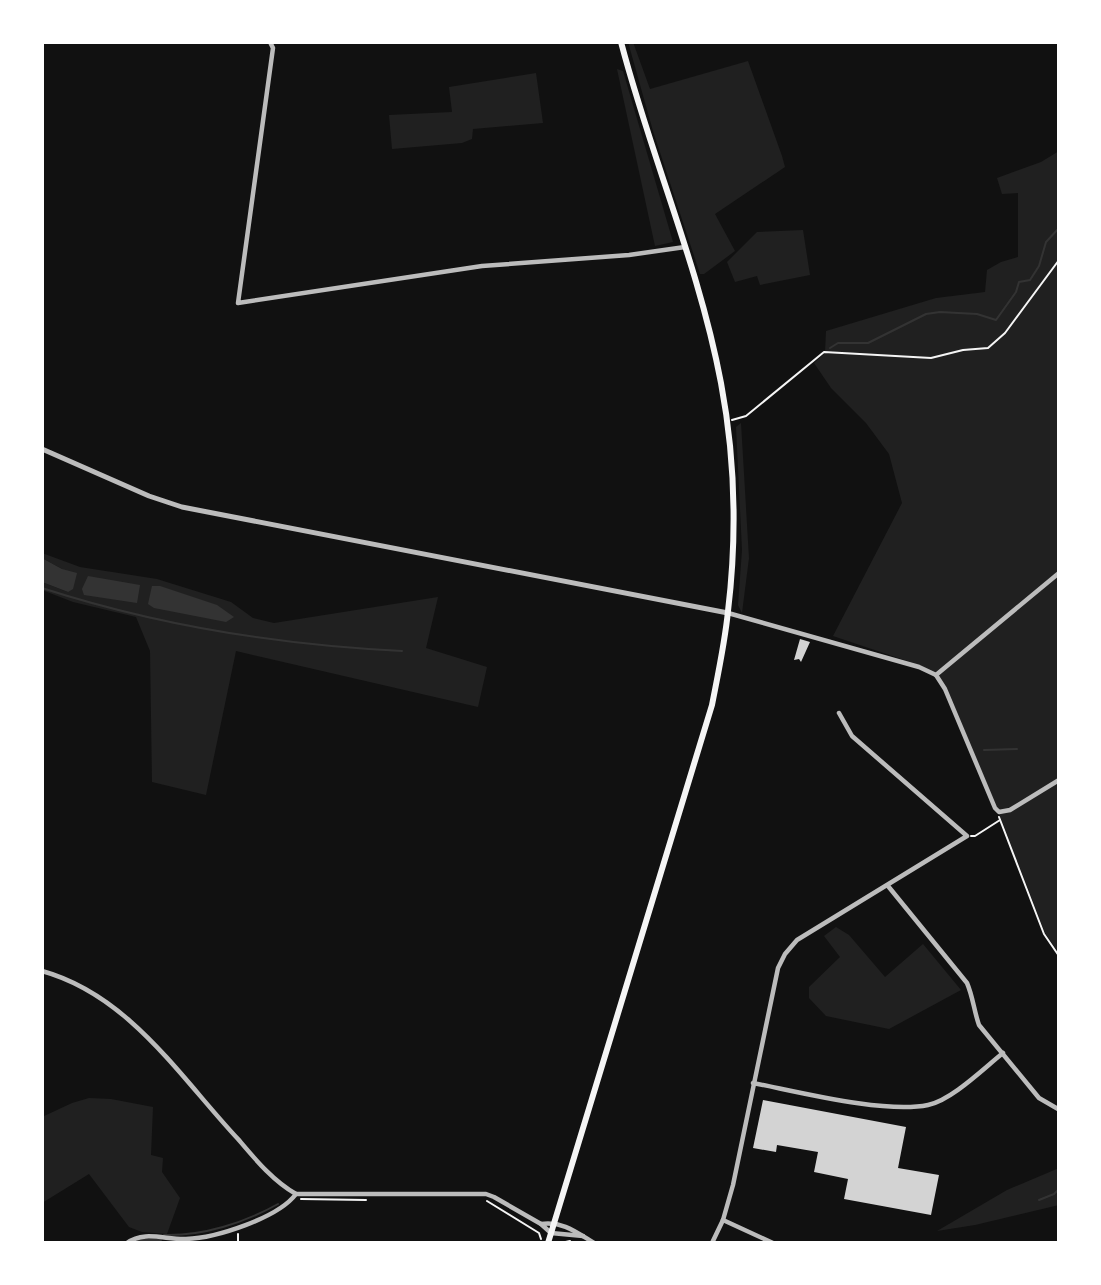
<svg xmlns="http://www.w3.org/2000/svg" width="1101" height="1285" font-family="'DM Sans',sans-serif">
  <rect width="100%" height="100%" fill="#111"/>
  <g fill="#202020">
    <path d="M628 42H633L650 89 748 61 782 156 785 167 715 214 735 251 704 274H700L653 131Z"/>
    <path d="M617 69 623 71 673 242 655 246Z"/>
    <path d="M536 73 543 123 473 129 472 139 462 143 392 149 389 115 452 112 449 87Z"/>
    <path d="M1059 151V953L1045 933 1000 816 947 688 934 674 922 666 833 636 902 503 889 454 866 423 831 388 814 363 825 353 826 331 936 298 985 292 987 270 1001 262 1018 257V193L1002 194 997 178 1041 162Z"/>
    <path d="M803 230 810 275 760 285 757 276 735 282 727 262 757 232Z"/>
    <path d="M741 423 749 558 742 613 738 605 742 550 736 427Z"/>
    <path d="M42 553 80 567 157 579 231 602 253 618 274 623 438 597 426 648 487 667 478 707 236 651 206 795 152 782 150 651 136 617 73 602 42 590V582L68 592 62 569 42 558Z"/>
    <path d="M836 927 849 935 885 977 923 944 961 990 889 1029 826 1016 809 998V987L840 957 824 936Z"/>
    <path d="M89 1098 111 1099 153 1107 151 1155 163 1158 162 1172 180 1198 167 1234 142 1232 129 1227 89 1174 42 1203V1117L72 1103Z"/>
    <path d="M1059 1168V1205L975 1225 937 1231 1007 1190Z"/>
  </g>
  <g fill="#333">
    <path d="M42 558 62 569 77 573 73 589 68 592 42 582Z"/>
    <path d="M88 576 140 585 137 603 84 595 82 589Z"/>
    <path d="M152 586H160L217 605 234 617 226 622 154 608 148 604Z"/>
  </g>
  <g fill="none" stroke-linecap="round" stroke-linejoin="round">
    <g stroke="#333" stroke-width="2">
      <path d="M830 348 838 343H868L926 314 940 312 977 314 996 320 1016 292 1019 282 1030 280 1039 266 1046 242 1059 228"/>
      <path d="M42 588C159 626 280 645 402 651"/>
      <path d="M984 750 1017 749"/>
      <path d="M1039 1200 1054 1194 1059 1189"/>
      <path d="M164 1235C203 1236 244 1223 278 1204"/>
      <path d="M131 1243 140 1240H161"/>
    </g>
  </g>
  <g fill="#d3d3d3">
    <path d="M800 639 810 642 801 662 799 659 794 660Z"/>
    <path d="M763 1100 906 1127 898 1168 939 1175 931 1215 844 1199 848 1179 814 1172 818 1152 777 1145 776 1152 753 1148Z"/>
  </g>
  <g fill="none" stroke-linecap="round" stroke-linejoin="round">
    <g stroke="#f5f5f5" stroke-width="2">
      <path d="M732 420 746 416 824 352 931 358 963 350 988 348 1005 333 1059 260"/>
      <path d="M999 817 1044 934 1059 956"/>
      <path d="M971 836H975L1000 820"/>
      <path d="M301 1199 366 1200"/>
      <path d="M487 1201 539 1233 541 1239"/>
      <path d="M238 1243V1234"/>
      <path d="M561 1243 570 1241"/>
    </g>
    <g stroke="#bcbcbc" stroke-width="4.5">
      <path d="M270 42 273 48 238 303 482 266 629 255 685 247"/>
      <path d="M728 613 919 667 936 675 945 689 995 808 999 812 1010 810 1059 780"/>
      <path d="M936 675 1059 573"/>
      <path d="M888 886 967 983C973 997 974 1011 979 1025L1039 1098 1058 1109"/>
      <path d="M42 971C129 995 180 1077 238 1139 255 1159 273 1181 296 1194H486L494 1197 541 1224 551 1233 583 1236"/>
      <path d="M753 1083C799 1092 885 1114 928 1105 952 1100 984 1068 1003 1053"/>
      <path d="M723 1220 773 1243"/>
      <path d="M541 1224C563 1221 576 1232 594 1243"/>
      <path d="M127 1243C144 1230 166 1240 186 1239 216 1238 278 1218 296 1194"/>
      <path d="M712 1243 723 1220 733 1185 778 968 785 954 797 940 967 836 852 736 839 713"/>
    </g>
    <path stroke="#bcbcbc" stroke-width="5" d="M42 449 149 496 182 507 728 613"/>
    <path stroke="#f5f5f5" stroke-width="6" d="M548 1243 712 705C718 674 725 642 728 611 737 536 735 457 721 383 699 266 651 157 621 42"/>
  </g>
  <rect width="1101" height="1285" fill="none" stroke="#ffffff" stroke-width="88"/>
</svg>
